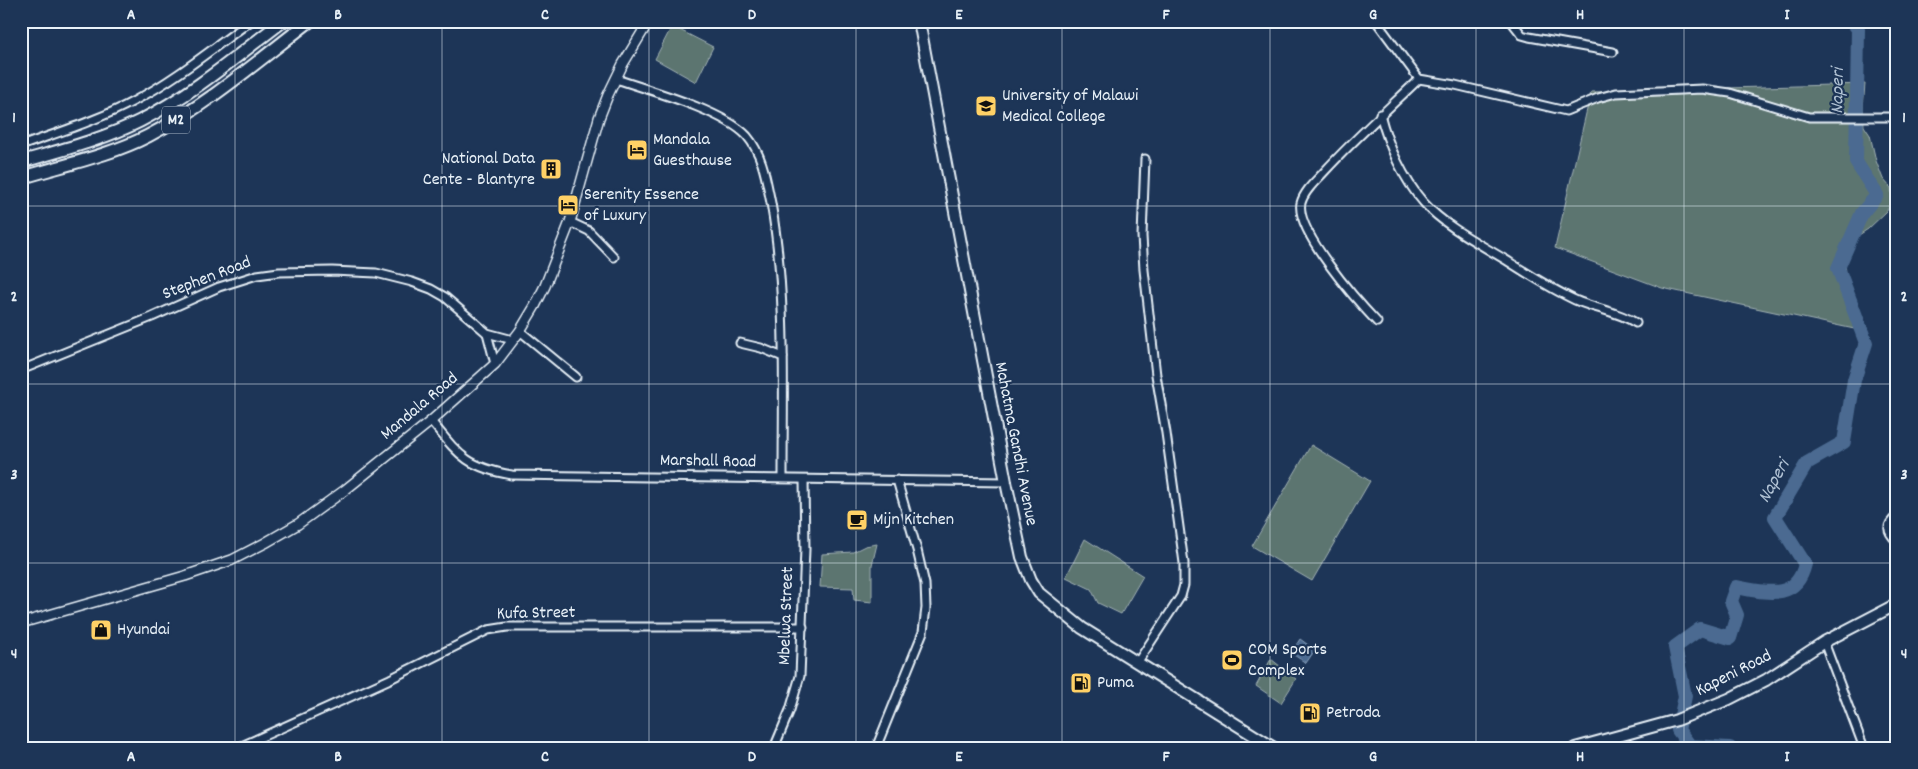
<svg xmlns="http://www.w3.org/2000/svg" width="1918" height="769" font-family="Dekko,sans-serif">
  <rect width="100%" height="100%" fill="#1d3557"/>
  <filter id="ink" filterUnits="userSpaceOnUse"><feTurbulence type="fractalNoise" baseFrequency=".02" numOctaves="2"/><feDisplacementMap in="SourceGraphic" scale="10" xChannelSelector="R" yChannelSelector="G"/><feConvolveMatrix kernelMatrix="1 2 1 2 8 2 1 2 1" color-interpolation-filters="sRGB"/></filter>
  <g filter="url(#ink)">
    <g fill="#5c7470" stroke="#a2b2b4">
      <path d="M672 26 713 47 696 82 655 59Z"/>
      <path d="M1865 84 1863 108 1864 126 1870 135 1876 161 1883 179 1891 188 1892 199 1887 211 1868 229 1856 237 1845 260 1847 290 1859 319V330L1662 288 1555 248 1591 92Z"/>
      <path d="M1311 445 1370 481 1312 581 1252 546Z"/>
      <path d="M1085 539 1143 576 1121 614 1098 603 1091 589 1066 577Z"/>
      <path d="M877 544 872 565V602L854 600 853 588 820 587 822 554 853 552 865 546Z"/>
      <path d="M1271 659 1296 679 1281 703 1256 686Z"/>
    </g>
    <path fill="#4b6b91" stroke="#8aa1ba" d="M1300 639 1315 650 1306 663 1291 653Z"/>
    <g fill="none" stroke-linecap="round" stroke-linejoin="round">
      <path stroke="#4b6b91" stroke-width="14" d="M1730 748 1690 746 1678 730 1685 696 1675 647 1700 629 1730 638 1737 615 1731 601 1736 587C1765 592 1796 602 1805 564L1775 517 1807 463 1844 442 1854 380 1866 343 1838 268 1862 213 1877 195 1856 162 1858 29 1852 21"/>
      <g stroke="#e8f1f8" stroke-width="11">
        <g id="minor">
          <path d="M1376 21 1419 79 1455 85 1566 111 1598 98 1616 93 1702 89 1730 93 1809 117H1897"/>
          <path d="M1511 21 1522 35 1529 37 1613 52"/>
          <path d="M616 79C649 90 724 111 747 136 763 155 766 179 771 203 787 293 783 386 783 478"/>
          <path d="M1380 114C1388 145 1403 179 1424 203 1446 227 1478 243 1506 260 1528 274 1551 289 1575 300 1595 309 1617 311 1636 323"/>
          <path d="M21 146C59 132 99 120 134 101 176 79 213 48 251 21"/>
          <path d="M570 222 589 231 614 257"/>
          <path d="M1377 322C1358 302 1295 231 1301 203 1304 191 1316 181 1324 172 1354 139 1387 110 1419 79"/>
          <path d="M520 331 576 377"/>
          <path d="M487 333 495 364"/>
          <path d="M740 343 761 348 783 357"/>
          <path d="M21 370 152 317 219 287 257 275 279 272 332 271 376 273 412 282 431 289 445 297 487 333 513 340"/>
          <path d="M431 421C459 455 466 467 512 475L1006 482"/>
          <path d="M1897 516C1886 525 1886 531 1897 541"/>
          <path d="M1824 642 1864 748"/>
          <path d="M1137 663 1181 596 1184 585V563L1166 433 1156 375 1144 270 1142 236 1145 159"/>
          <path d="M237 748 390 679 488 630 507 627H803"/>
          <path d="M774 748 790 710 800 676 805 549 804 480"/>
          <path d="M876 748 923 632 926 608 925 584 917 550 897 480"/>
        </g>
      </g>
      <g stroke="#e8f1f8" stroke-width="12">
        <path id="tertiary" d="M21 623 185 576 232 560 265 543 298 524 345 490 431 421 495 364 520 331 535 306 545 286 570 222 599 118 608 95 623 64 649 21"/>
      </g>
      <g stroke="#e8f1f8" stroke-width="14">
        <path id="secondary" d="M1575 748 1677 720 1729 699 1766 680 1824 642 1897 604"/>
      </g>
      <g stroke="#e8f1f8" stroke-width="14">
        <path id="primary" d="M919 21 1006 482 1022 557 1031 580 1039 593 1082 628 1274 748"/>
      </g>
      <g stroke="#e8f1f8" stroke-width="15">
        <g id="trunk">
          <path d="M21 162C61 150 102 140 140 121 191 95 237 56 283 21"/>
          <path d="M21 178C63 165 109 156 148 136 206 106 258 61 310 21"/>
        </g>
      </g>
      <use href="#minor" stroke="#1d3557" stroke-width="7"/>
      <use href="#tertiary" stroke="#1d3557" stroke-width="9"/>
      <use href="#secondary" stroke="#1d3557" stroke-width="10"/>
      <use href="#primary" stroke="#1d3557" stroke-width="10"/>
      <use href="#trunk" stroke="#1d3557" stroke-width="11"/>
    </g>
  </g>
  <path fill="none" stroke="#e8f1f8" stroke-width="1" stroke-opacity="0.55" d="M235 21V748M442 21V748M649 21V748M856 21V748M1062 21V748M1270 21V748M1476 21V748M1684 21V748M21 206H1897M21 384H1897M21 563H1897"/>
  <defs>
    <g id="university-square" transform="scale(1.125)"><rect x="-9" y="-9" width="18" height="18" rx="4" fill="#ffd166" stroke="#1d3557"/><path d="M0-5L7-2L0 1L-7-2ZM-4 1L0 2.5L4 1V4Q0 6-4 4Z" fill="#111"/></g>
    <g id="hotel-square" transform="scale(1.125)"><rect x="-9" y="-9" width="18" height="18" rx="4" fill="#ffd166" stroke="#1d3557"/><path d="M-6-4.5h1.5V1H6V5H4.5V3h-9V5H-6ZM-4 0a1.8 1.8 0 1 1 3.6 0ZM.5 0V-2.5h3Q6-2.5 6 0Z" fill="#111"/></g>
    <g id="building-square" transform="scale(1.125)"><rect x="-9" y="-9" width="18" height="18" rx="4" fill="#ffd166" stroke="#1d3557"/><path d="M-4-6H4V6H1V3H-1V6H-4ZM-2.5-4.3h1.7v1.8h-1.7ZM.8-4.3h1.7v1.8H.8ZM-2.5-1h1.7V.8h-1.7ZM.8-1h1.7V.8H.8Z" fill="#111"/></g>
    <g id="cafe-square" transform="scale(1.125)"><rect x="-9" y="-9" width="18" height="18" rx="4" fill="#ffd166" stroke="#1d3557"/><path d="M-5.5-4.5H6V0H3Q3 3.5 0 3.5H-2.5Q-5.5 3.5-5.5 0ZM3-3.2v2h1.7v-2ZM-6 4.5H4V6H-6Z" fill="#111"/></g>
    <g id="shop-square" transform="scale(1.125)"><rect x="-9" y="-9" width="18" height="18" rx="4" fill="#ffd166" stroke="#1d3557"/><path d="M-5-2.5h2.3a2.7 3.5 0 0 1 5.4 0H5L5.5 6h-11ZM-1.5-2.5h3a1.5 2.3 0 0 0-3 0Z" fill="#111"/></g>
    <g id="stadium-square" transform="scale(1.125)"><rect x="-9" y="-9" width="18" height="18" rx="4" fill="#ffd166" stroke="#1d3557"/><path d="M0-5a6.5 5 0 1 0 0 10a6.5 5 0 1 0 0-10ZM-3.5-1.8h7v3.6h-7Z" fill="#111"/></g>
    <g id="fuel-square" transform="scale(1.125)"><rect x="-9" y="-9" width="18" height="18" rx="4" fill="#ffd166" stroke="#1d3557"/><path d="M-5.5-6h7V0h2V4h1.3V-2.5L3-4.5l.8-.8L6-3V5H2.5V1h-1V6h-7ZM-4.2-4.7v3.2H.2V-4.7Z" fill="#111"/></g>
  </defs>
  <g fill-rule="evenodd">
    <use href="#university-square" x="986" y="106"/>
    <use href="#hotel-square" x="637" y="150"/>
    <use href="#building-square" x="551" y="169"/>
    <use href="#hotel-square" x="568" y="205"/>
    <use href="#cafe-square" x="857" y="520"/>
    <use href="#shop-square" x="101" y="630"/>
    <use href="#stadium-square" x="1232" y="660"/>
    <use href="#fuel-square" x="1081" y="683"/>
    <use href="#fuel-square" x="1310" y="713"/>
  </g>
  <g text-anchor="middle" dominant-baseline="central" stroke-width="4.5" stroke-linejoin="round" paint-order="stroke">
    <rect fill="#1d3557" stroke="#abb9c8" stroke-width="1" x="162" y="106.5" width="28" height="27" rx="4"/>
    <g font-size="16" font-weight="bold" fill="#e8f1f8">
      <text x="176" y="120">M2</text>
    </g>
    <g font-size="18" fill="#e8f1f8" stroke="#1d3557" text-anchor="start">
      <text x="1002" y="96">University of Malawi<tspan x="1002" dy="21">Medical College</tspan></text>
      <text x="653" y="140">Mandala<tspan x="653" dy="21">Guesthause</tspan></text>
      <text x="535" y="159" text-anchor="end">National Data<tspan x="535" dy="21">Cente - Blantyre</tspan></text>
      <text x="584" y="195">Serenity Essence<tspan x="584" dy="21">of Luxury</tspan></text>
      <text x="873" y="520">Mijn Kitchen</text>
      <text x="117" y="630">Hyundai</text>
      <text x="1248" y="650">COM Sports<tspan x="1248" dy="21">Complex</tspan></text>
      <text x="1097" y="683">Puma</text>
      <text x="1326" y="713">Petroda</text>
    </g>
    <g font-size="18" fill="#e8f1f8" stroke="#1d3557">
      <text transform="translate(207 279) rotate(-21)">Stephen Road</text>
      <text transform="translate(420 407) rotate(-40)">Mandala Road</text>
      <text transform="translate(1015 444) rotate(79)">Mahatma Gandhi Avenue</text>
      <text transform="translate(708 462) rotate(1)">Marshall Road</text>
      <text transform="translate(536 614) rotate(-1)">Kufa Street</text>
      <text transform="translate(787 616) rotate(-88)">Mbelwa Street</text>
      <text transform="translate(1734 674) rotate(-27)">Kapeni Road</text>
    </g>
    <g font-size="19" font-style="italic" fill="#b1c2d4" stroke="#1d3557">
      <text transform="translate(1839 91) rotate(-89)">Naperi</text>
      <text transform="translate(1775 482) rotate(-61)">Naperi</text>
    </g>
  </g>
  <rect width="1918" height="769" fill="none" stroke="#1d3557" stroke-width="55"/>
  <rect x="28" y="28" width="1862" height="714" fill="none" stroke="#e8f1f8" stroke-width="2"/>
  <g font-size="16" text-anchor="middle" font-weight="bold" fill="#e8f1f8">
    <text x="131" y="19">A</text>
    <text x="338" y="19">B</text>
    <text x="545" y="19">C</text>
    <text x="752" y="19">D</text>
    <text x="959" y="19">E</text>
    <text x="1166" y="19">F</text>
    <text x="1373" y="19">G</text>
    <text x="1580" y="19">H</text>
    <text x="1787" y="19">I</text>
    <text x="14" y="122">1</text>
    <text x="1904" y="122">1</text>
    <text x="14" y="301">2</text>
    <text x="1904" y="301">2</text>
    <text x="14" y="479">3</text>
    <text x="1904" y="479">3</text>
    <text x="14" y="658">4</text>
    <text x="1904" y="658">4</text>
    <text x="131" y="761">A</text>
    <text x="338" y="761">B</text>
    <text x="545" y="761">C</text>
    <text x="752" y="761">D</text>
    <text x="959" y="761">E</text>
    <text x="1166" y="761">F</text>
    <text x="1373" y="761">G</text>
    <text x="1580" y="761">H</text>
    <text x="1787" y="761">I</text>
  </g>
</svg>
